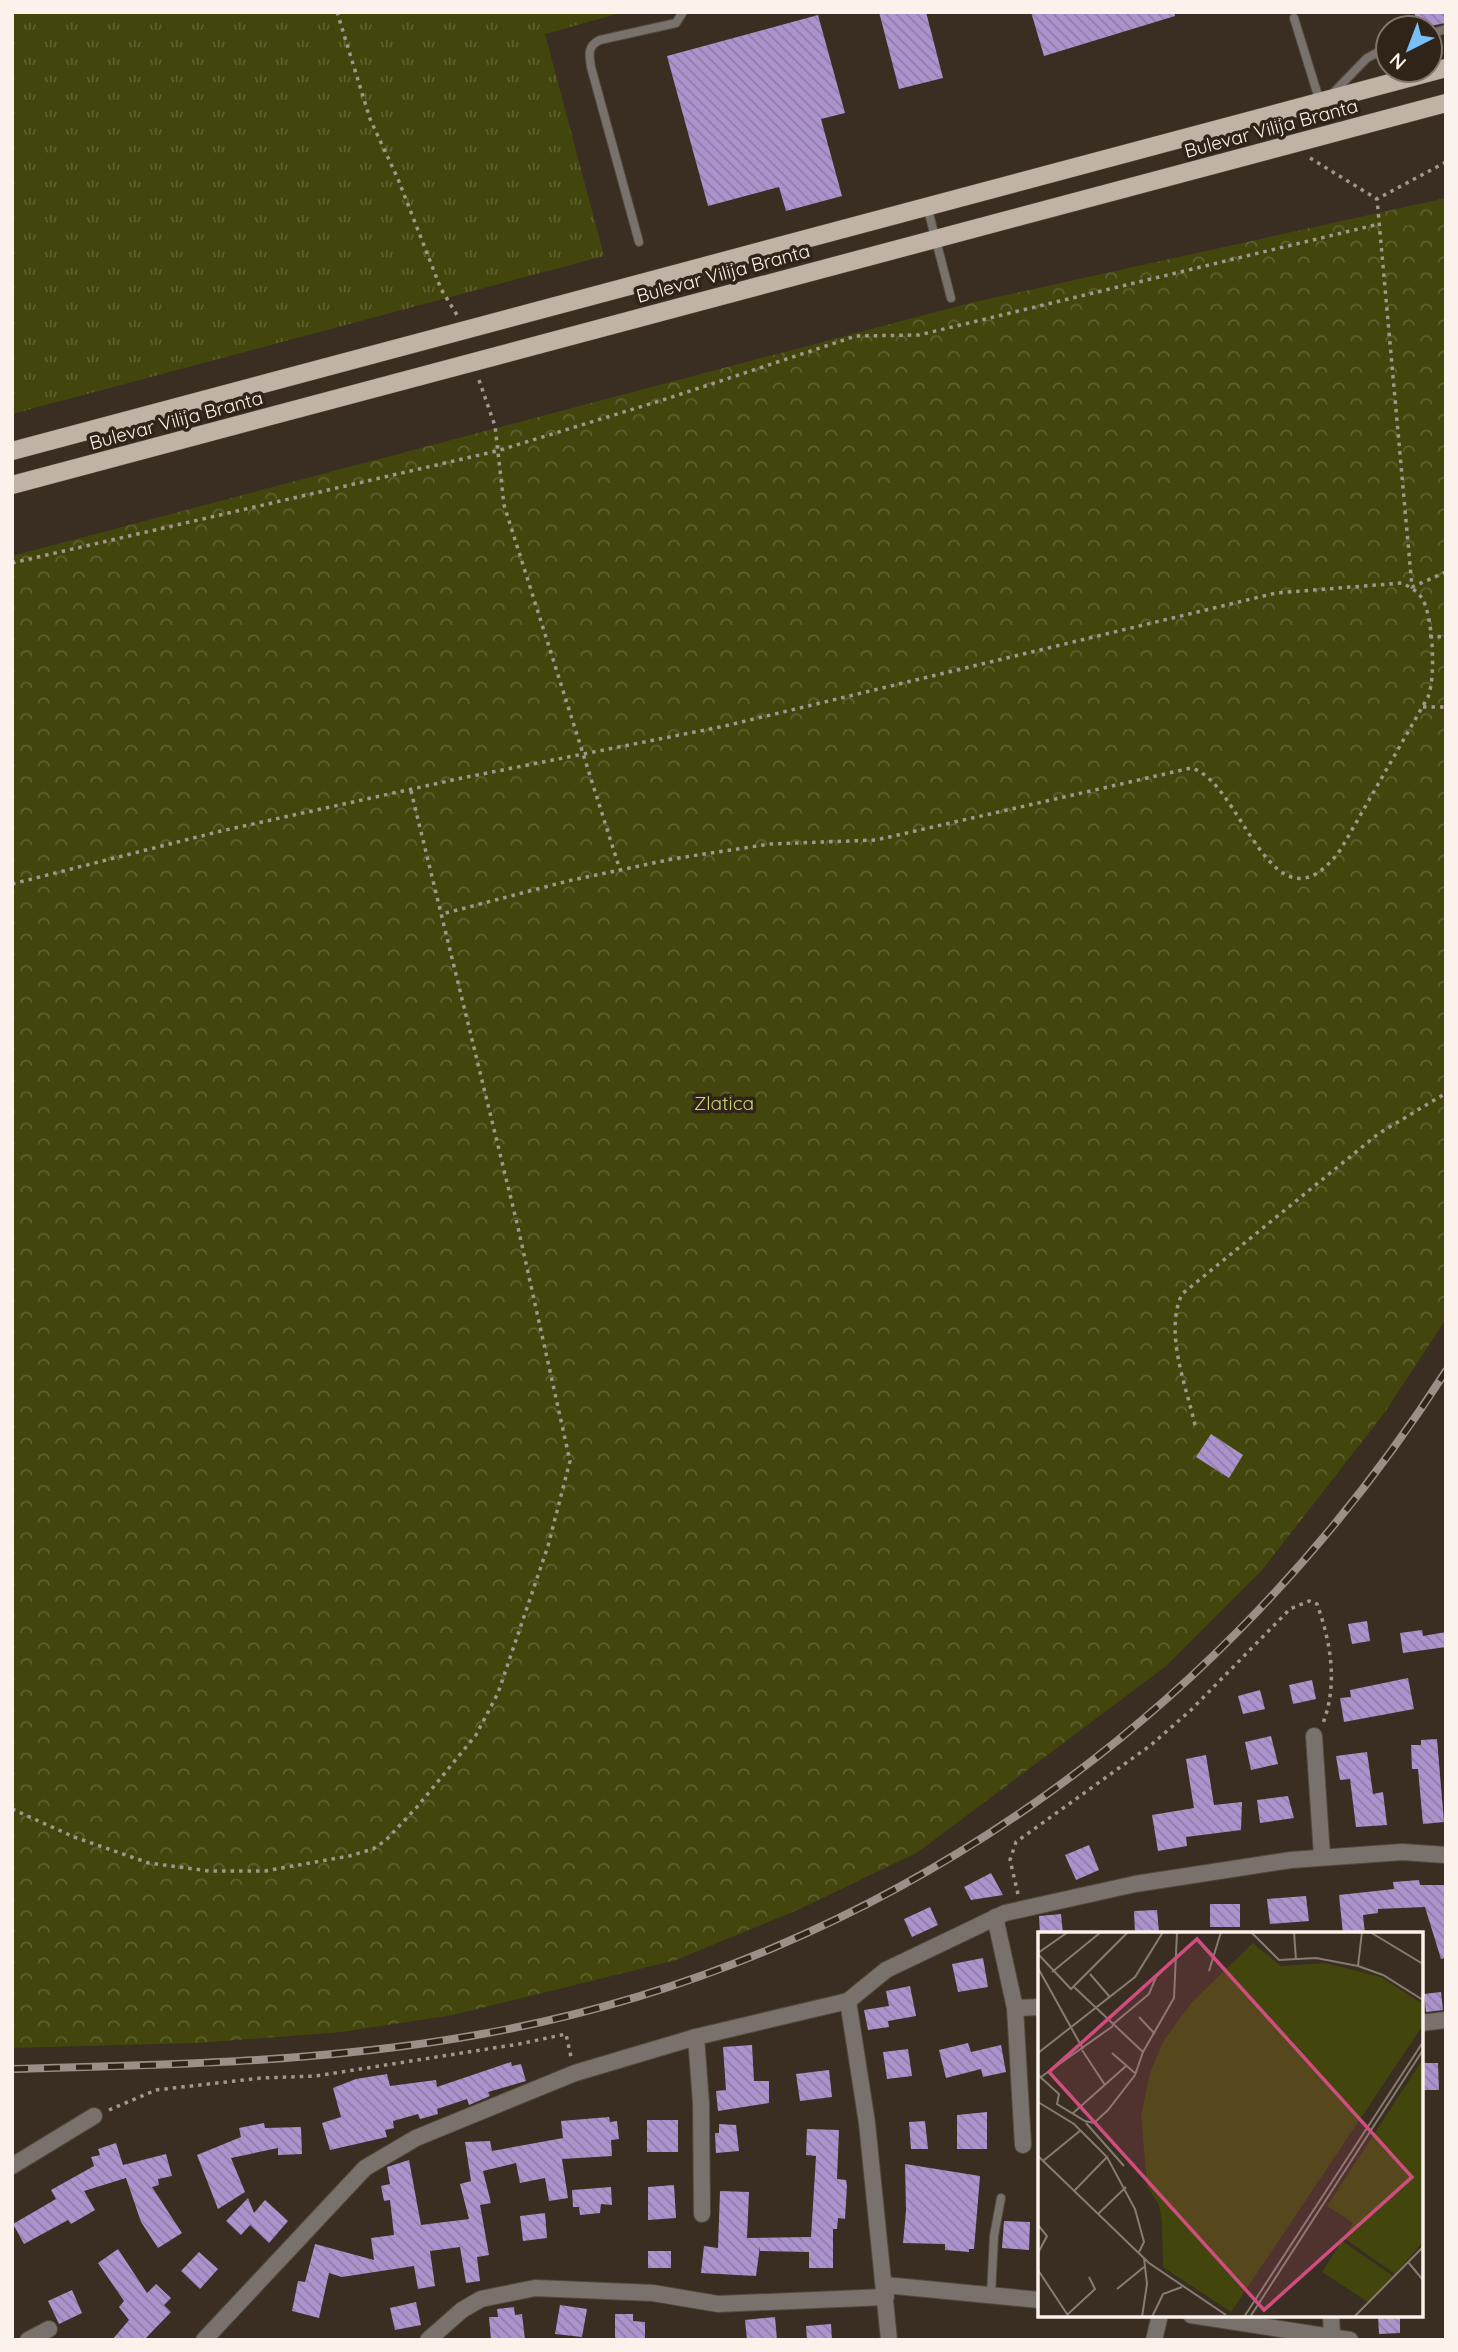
<svg xmlns="http://www.w3.org/2000/svg" width="1458" height="2352" font-family="Quicksand,sans-serif">
  <defs>
    <pattern id="grass-tufts" width="24" height="20" patternUnits="userSpaceOnUse" patternTransform="scale(1.75)"><rect width="24" height="20" fill="#42460c"/><path d="M3 7l-1-3M5 7V3M7 7l1-3M15 17l-1-3M17 17v-4M19 17l1-3" fill="none" stroke="#5e6130"/></pattern>
    <pattern id="forest-crowns" width="20" height="18" patternUnits="userSpaceOnUse" patternTransform="scale(1.75)"><rect width="20" height="18" fill="#42460c"/><path d="M2 6a3 3 0 1 1 6 0M12 15a3 3 0 1 1 6 0" fill="none" stroke="#5e6130"/></pattern>
    <pattern id="building-back-hatch" width="6" height="6" patternUnits="userSpaceOnUse" patternTransform="scale(1.75)"><rect width="6" height="6" fill="#ac93ce"/><path d="M-1 5l2 2M0 0l6 6M5-1l2 2" fill="none" stroke="#8f7da5"/></pattern>
  </defs>
  <rect width="100%" height="100%" fill="#3a2d21"/>
  <path fill="url(#grass-tufts)" d="M12 12H624L545 34 604 256 12 414Z"/>
  <path fill="url(#forest-crowns)" d="M1446 198V1319L1385 1412 1262 1570 1166 1666 918 1852 802 1908 676 1960 453 2015 341 2032 197 2043 12 2048V556L966 304Z"/>
  <g fill="url(#building-back-hatch)">
    <path d="M879 12H926L943 78 899 89Z"/>
    <path d="M1031 12H1174L1175 16 1044 56Z"/>
    <path d="M1414 12H1446V23L1419 28Z"/>
    <path d="M818 15 845 113 821 119 842 196 786 211 779 187 708 206 667 56Z"/>
    <path d="M1211 1434 1243 1455 1229 1478 1196 1457Z"/>
    <path d="M1367 1621 1370 1641 1352 1644 1348 1624Z"/>
    <path d="M1422 1630 1423 1636 1446 1632V1647L1403 1653 1400 1633Z"/>
    <path d="M1408 1678 1414 1709 1344 1722 1340 1698 1351 1697 1350 1690Z"/>
    <path d="M1312 1680 1316 1699 1293 1704 1289 1685Z"/>
    <path d="M1260 1690 1265 1709 1243 1714 1238 1696Z"/>
    <path d="M1271 1736 1278 1764 1251 1770 1245 1742Z"/>
    <path d="M1437 1739 1444 1822 1423 1824 1418 1769H1412L1411 1745H1421V1740Z"/>
    <path d="M1367 1752 1373 1794 1383 1792 1387 1825 1356 1827 1350 1779 1340 1780 1336 1756Z"/>
    <path d="M1206 1755 1214 1805 1242 1802 1241 1830 1186 1837 1187 1846 1158 1851 1152 1815 1194 1808 1186 1759Z"/>
    <path d="M1288 1796 1294 1818 1260 1823 1257 1800Z"/>
    <path d="M1089 1845 1099 1870 1076 1880 1065 1855Z"/>
    <path d="M991 1873 1003 1895 971 1900 964 1887Z"/>
    <path d="M1419 1880 1420 1885H1446V1958L1441 1959 1425 1907 1378 1909V1913L1363 1915 1365 1934H1343L1339 1895 1394 1889 1393 1882Z"/>
    <path d="M1306 1896 1309 1921 1270 1924 1267 1899Z"/>
    <rect x="1210" y="1904" width="30" height="23"/>
    <path d="M930 1907 938 1925 912 1937 904 1919Z"/>
    <path d="M1157 1910 1159 1932 1135 1933 1134 1911Z"/>
    <path d="M1061 1914 1063 1934H1040L1039 1916Z"/>
    <path d="M983 1958 988 1987 958 1992 952 1964Z"/>
    <path d="M910 1986 916 2016 888 2021 889 2027 868 2030 864 2010 889 2006 886 1991Z"/>
    <path d="M1441 1992 1443 2010 1426 2012 1424 1994Z"/>
    <path d="M968 2043 971 2052 1001 2045 1006 2072 983 2077 981 2069 946 2078 939 2050Z"/>
    <path d="M752 2045 754 2081H769V2103L718 2111 716 2091 726 2090 723 2047Z"/>
    <path d="M908 2049 912 2076 887 2079 883 2052Z"/>
    <path d="M511 2062 512 2066 521 2064 526 2081 488 2092 490 2096 469 2105 467 2099 437 2109 438 2114 420 2119 418 2114 393 2121 394 2128 385 2130 387 2137 330 2150 322 2123 341 2117 333 2088 356 2079 387 2074 390 2086 436 2080 437 2087Z"/>
    <path d="M1421 2063H1438L1439 2090H1421Z"/>
    <path d="M829 2070 832 2097 800 2101 796 2074Z"/>
    <path d="M987 2112V2149H957V2115Z"/>
    <path d="M609 2117 610 2122 617 2121 619 2139 611 2140 612 2156 562 2159 568 2198 549 2201 545 2178 520 2183 516 2163 483 2171 491 2203 480 2205 489 2255 477 2257 480 2281 466 2283 460 2247 430 2251 435 2286 418 2289 414 2266 342 2277 329 2273 319 2318 292 2311 298 2281 305 2282 315 2244 374 2260 371 2238 394 2235 390 2200 384 2201 381 2186 390 2184 387 2167 409 2160 421 2225 469 2219 460 2184 471 2181 465 2142 490 2141 492 2151 563 2138 561 2121Z"/>
    <rect x="647" y="2120" width="31" height="32"/>
    <path d="M925 2121 928 2149H911L909 2122Z"/>
    <path d="M264 2123 265 2128 301 2127 302 2154 278 2155V2148L231 2158 245 2192 218 2209 197 2155 241 2137 239 2128Z"/>
    <path d="M719 2124 736 2125 739 2151 716 2153 715 2133H719Z"/>
    <path d="M807 2129 839 2130 837 2179 846 2180 847 2186 845 2219 838 2218 837 2229H833V2268H809V2252L760 2251V2246L756 2276 701 2273 704 2246 718 2248 720 2191 749 2192 747 2238 811 2237 816 2156 806 2155Z"/>
    <path d="M116 2143 123 2165 166 2154 172 2176 158 2179 159 2185 152 2187 182 2233 158 2248 141 2222 126 2178 84 2191 95 2210 71 2224 68 2220 24 2244 13 2224 56 2199 51 2190 94 2166 91 2157 100 2155 98 2149Z"/>
    <path d="M905 2164 980 2176 974 2249H969V2252L945 2250V2244L903 2243 906 2211Z"/>
    <path d="M674 2185 676 2218 648 2220V2187Z"/>
    <path d="M611 2187 612 2205 601 2204 600 2213 580 2215 579 2207H573L572 2190Z"/>
    <path d="M248 2198 254 2213 265 2200 288 2221 269 2243 250 2225 241 2235 226 2221Z"/>
    <path d="M545 2213 547 2238 523 2241 520 2216Z"/>
    <path d="M1004 2221 1030 2222 1029 2250 1002 2248Z"/>
    <path d="M118 2249 147 2293 156 2284 171 2298 164 2305 171 2312 144 2340H112L129 2320 119 2307 124 2301 98 2263Z"/>
    <rect x="648" y="2251" width="23" height="17"/>
    <path d="M199 2252 218 2269 200 2289 181 2271Z"/>
    <path d="M72 2290 82 2313 59 2324 48 2301Z"/>
    <path d="M416 2302 421 2325 395 2330 390 2308Z"/>
    <path d="M560 2305 587 2309 582 2337 555 2334Z"/>
    <path d="M514 2307 515 2315 522 2314 525 2340H491L489 2317H498L497 2309Z"/>
    <path d="M615 2314H633V2321L645 2322V2340H615Z"/>
    <path d="M1378 2315H1400V2333L1379 2334Z"/>
    <path d="M775 2317 777 2340H747L745 2320Z"/>
    <path d="M831 2324 832 2340H807L806 2326Z"/>
  </g>
  <g fill="none" stroke-linecap="round" stroke-linejoin="round">
    <g stroke="#55493d" stroke-width="10">
      <g id="lane">
        <path d="M1294 18 1320 102"/>
        <path d="M1430 34 1446 29"/>
        <path d="M1332 94 1367 58 1388 47"/>
        <path d="M927 206 951 298"/>
        <path d="M639 242 591 67C589 55 587 46 600 40L676 23 683 12"/>
        <path d="M991 2295 994 2236 1001 2198"/>
      </g>
    </g>
    <g stroke="#55493d" stroke-width="18">
      <g id="street">
        <path d="M1314 1736 1322 1856"/>
        <path d="M995 1917 1015 2008 1023 2145"/>
        <path d="M848 2001 867 2123 889 2340"/>
        <path d="M1015 2008 1040 2007"/>
        <path d="M1421 2023 1446 2020"/>
        <path d="M696 2037 701 2103 702 2214"/>
        <path d="M12 2166 94 2116"/>
        <path d="M885 2285 1040 2300"/>
        <path d="M1191 2315 1350 2340"/>
        <path d="M1331 2315 1332 2337"/>
        <path d="M28 2340 49 2329"/>
        <path d="M204 2340 365 2168 416 2138 575 2073 696 2037 848 2001 886 1970 1005 1913 1135 1884 1291 1860 1402 1852 1446 1855"/>
        <path d="M428 2340 462 2310 481 2299 535 2288 653 2293 718 2304 886 2297"/>
        <path d="M1154 2340 1160 2315"/>
      </g>
    </g>
    <g stroke="#55493d" stroke-width="19">
      <g id="primary">
        <path d="M12 451 1446 68"/>
        <path d="M12 485 1446 103"/>
      </g>
    </g>
    <g stroke="#a2978e" stroke-width="3.5" stroke-dasharray="3.5 5" stroke-linecap="butt">
      <path d="M337 12 370 119 398 179 441 289 457 315"/>
      <path d="M1310 158 1377 199"/>
      <path d="M1446 162 1377 199 1412 587 1446 572"/>
      <path d="M479 380 495 426 504 505 620 870"/>
      <path d="M12 563 497 451 669 398 856 336 919 335 1379 224"/>
      <path d="M1429 636 1446 637"/>
      <path d="M1423 707H1446"/>
      <path d="M12 884 221 831 462 778 725 726 1276 593 1402 583C1410 587 1418 591 1423 600 1433 619 1436 677 1428 697L1341 849C1272 944 1242 780 1191 768L876 840 770 844 672 859 568 881 442 914"/>
      <path d="M1195 1425C1186 1385 1164 1333 1182 1294L1378 1134 1446 1093"/>
      <path d="M12 1809 74 1837 149 1863 209 1871H265L349 1856 373 1849 386 1840 417 1807 476 1735 498 1693 548 1546 570 1461 517 1223 411 791"/>
      <path d="M1018 1894 1010 1860 1016 1842 1151 1745 1191 1710 1290 1609 1309 1601 1317 1604C1331 1643 1338 1684 1323 1723"/>
      <path d="M109 2110 156 2090 261 2078 316 2076 519 2044 566 2034 571 2057"/>
    </g>
    <use href="#lane" stroke="#79726c" stroke-width="8"/>
    <use href="#street" stroke="#79726c" stroke-width="16"/>
    <use href="#primary" stroke="#c1b2a6" stroke-width="18"/>
    <g stroke="#9b9087" stroke-width="8">
      <path id="rail" d="M12 2069C170 2065 327 2062 482 2034 886 1962 1226 1714 1446 1371"/>
    </g>
    <use href="#rail" stroke="#302318" stroke-width="5" stroke-dasharray="16" stroke-linecap="butt"/>
  </g>
  <g text-anchor="middle" dominant-baseline="central" stroke-width="7" stroke-linejoin="round" paint-order="stroke">
    <g font-size="19" fill="#fbf2eb" stroke="#302318">
      <text transform="translate(1271 128) rotate(-15)">Bulevar Vilija Branta</text>
      <text transform="translate(723 273) rotate(-15)">Bulevar Vilija Branta</text>
      <text transform="translate(176 420) rotate(-15)">Bulevar Vilija Branta</text>
    </g>
    <g font-size="19" fill="#cfd779" stroke="#302318">
      <text x="724" y="1103">Zlatica</text>
    </g>
  </g>
  <g transform="translate(1038 1932)">
    <rect width="385" height="385" fill="#3a2d21"/>
    <path d="M385 127V310L357 342 306 306 315 291 289 274Z" fill="#42460c"/>
    <path d="M215 11 243 34 288 31 343 45 385 72V93L193 380 125 335 124 289 121 273 109 254 103 183 112 141 126 108 154 70ZM304 309 355 344 330 370 284 340Z" fill="#42460c"/>
    <path fill="none" stroke="#877c72" stroke-width="2" d="M213 0 241 28 278 26 320 34 345 43 385 68M256 0 258 28M332 0 385 32M0 21 30 0M0 22 33 57 90 0M320 34 324 0M0 36 45 117M171 39 183 0M14 40 63 0M52 42 71 64M36 55 105 120M101 85 117 102M74 93 111 62 118 45 138 25M44 118 67 153M0 121 97 45 125 0M74 121 98 142M0 143 21 162 19 172 47 189 56 191 70 178 97 143 105 120 136 66 139 0M3 145 75 94M0 170 36 192 69 225 97 277 106 310 101 320M34 182 88 134M48 191 86 234M0 224 111 331 188 383M5 229 43 198M36 259 69 225M60 282 88 255M0 293 9 304 0 321M370 330 385 348M0 338 31 385M79 357 106 335M30 382 57 357 51 345M104 385 109 352 106 326M114 385 125 362 144 355M206 385 385 110M212 385 385 118M316 385 385 315"/>
    <path fill="#d04e7f" fill-opacity="0.15" stroke="#d04e7f" stroke-width="3.5" d="M159 7 374 245 226 378 11 140Z"/>
    <rect width="385" height="385" fill="none" stroke="#fbf2eb" stroke-width="3.5"/>
  </g>
  <rect width="1458" height="2352" fill="none" stroke="#fbf2eb" stroke-width="28"/>
  <g transform="translate(1409 49) rotate(222)"><circle r="33" fill="#302318" stroke="#81766c" stroke-width="2"/>
  <path d="M0-5L12 26L0 18L-12 26Z" fill="#78bff7"/>
  <text y="-10" font-size="19" font-weight="bold" text-anchor="middle" fill="#fbf2eb">N</text>
  </g>
</svg>
